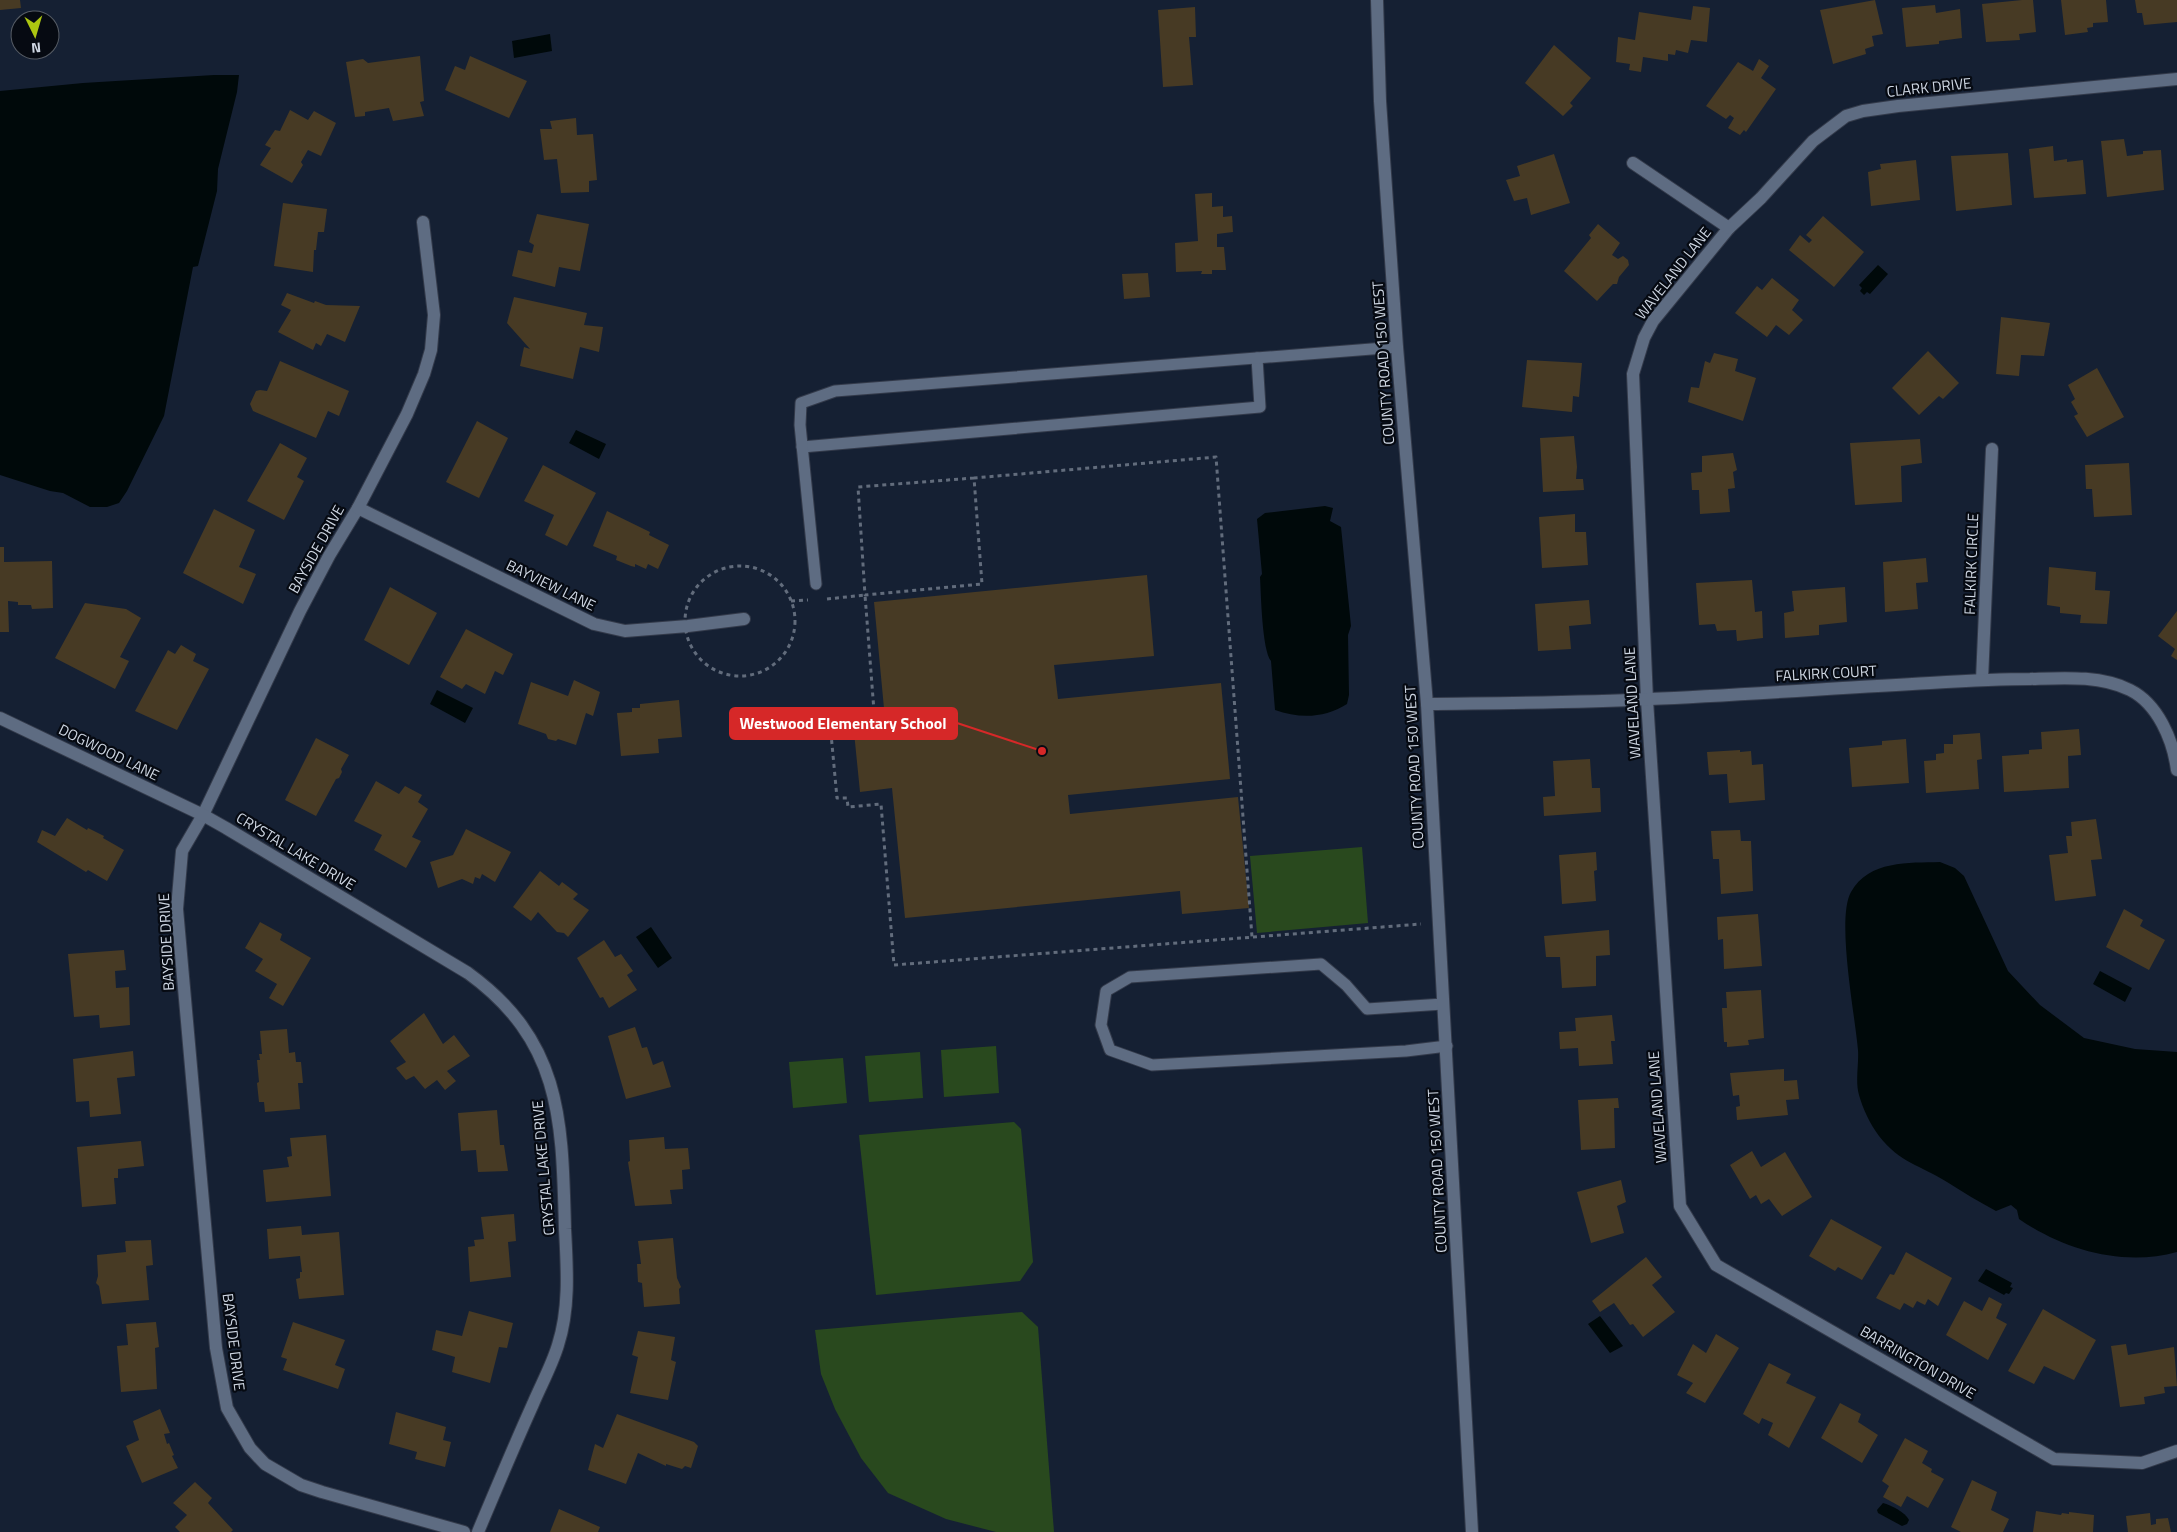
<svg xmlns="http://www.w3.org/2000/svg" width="2177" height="1532" font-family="'Titillium Web',sans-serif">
  <rect width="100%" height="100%" fill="#152033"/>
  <g fill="#29491e">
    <path d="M1362 847 1368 923 1257 933 1250 856Z"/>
    <path d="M996 1046 999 1093 944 1097 941 1050Z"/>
    <path d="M920 1052 923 1098 869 1102 865 1056Z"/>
    <path d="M843 1058 847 1103 793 1108 789 1062Z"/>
    <path d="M1014 1122 1021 1129 1033 1262 1020 1281 876 1295 859 1135Z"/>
    <path d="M1022 1312 1038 1327 1054 1532H996L946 1519 888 1493 861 1458 835 1409 821 1374 815 1330Z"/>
  </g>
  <g fill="#00090a">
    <path d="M550 34 552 51 514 58 512 41Z"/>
    <path d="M214 75H239L237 92 218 169 217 191 198 266 193 267 164 416 127 491 119 503 107 507H90L63 493 50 491 0 475V91L83 83Z"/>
    <path d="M1878 265 1888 274 1870 294 1867 292 1864 295 1860 291 1862 288 1859 285Z"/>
    <path d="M576 430 606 444 599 459 569 443Z"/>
    <path d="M1325 506 1333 508 1330 521 1341 527 1351 626 1348 635 1349 695 1347 704C1325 718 1300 719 1275 710L1271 661C1262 650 1261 594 1260 577L1262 574 1257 519 1265 513Z"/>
    <path d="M437 690 473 708 465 723 430 704Z"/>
    <path d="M1940 862 1955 868 1964 876 2008 971 2040 1005 2084 1038 2135 1049 2177 1052V1252C2123 1267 2064 1250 2019 1219L2017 1210 2011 1205 1996 1211C1979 1202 1963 1192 1947 1182 1920 1165 1900 1163 1879 1136 1870 1124 1863 1109 1859 1095 1855 1081 1859 1064 1858 1050 1855 1015 1836 919 1851 892 1869 860 1909 863 1940 862Z"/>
    <path d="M651 927 672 958 658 968 636 937Z"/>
    <path d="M2100 971 2132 988 2125 1002 2093 984Z"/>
    <path d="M1986 1269 2012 1283 2010 1287 2013 1288 2009 1294 2006 1293 2004 1295 1978 1281Z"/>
    <path d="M1600 1316 1623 1346 1610 1353 1588 1324Z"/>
    <path d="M1883 1503C1891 1505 1905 1512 1909 1520L1907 1524 1902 1526 1878 1513 1877 1510Z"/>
  </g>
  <g fill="#473a24">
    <path d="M0 0H20L21 8 0 10Z"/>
    <path d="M1875 0 1883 34 1872 36 1874 46 1865 49 1866 54 1833 64 1820 10Z"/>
    <path d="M2022 0H2033L2036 32 2019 34 2020 40 1986 42 1982 4Z"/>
    <path d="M2061 0H2106L2108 22 2093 23V27L2087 28 2088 32 2065 35Z"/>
    <path d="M2135 0H2177V22L2144 25 2142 13H2137Z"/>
    <path d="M1935 5 1936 13 1960 9 1962 38 1939 41V44L1906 47 1902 8Z"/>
    <path d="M1693 6 1710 8 1707 42 1691 40 1688 53 1676 50 1675 55 1668 54V61L1643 57 1641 72 1629 70 1630 64 1616 62 1618 37 1635 40 1639 12 1691 20Z"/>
    <path d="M1195 7 1196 37H1189L1193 85 1163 87 1158 10Z"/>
    <path d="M1554 45 1591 78 1570 103 1573 106 1563 116 1525 83Z"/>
    <path d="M420 56 424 101 420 102 424 116 393 121 389 108 365 112V116L355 117 346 62 363 59 368 63Z"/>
    <path d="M470 56 527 81 509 118 445 90 455 66 465 70Z"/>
    <path d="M1759 59 1769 66 1761 78 1776 89 1746 132 1744 130 1740 135 1728 128 1734 118 1730 115 1726 119 1706 106 1738 62 1753 71Z"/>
    <path d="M290 110 308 120 314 111 336 123 321 156 308 150 301 162 303 165 292 183 260 165 271 148 265 145 275 130 280 131Z"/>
    <path d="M576 118 577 135 593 134 597 180 589 181V192L561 193 557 159 544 160 540 129H552L550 121Z"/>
    <path d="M2124 139 2127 156 2143 154V151L2161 150 2164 190 2107 197 2101 141Z"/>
    <path d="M2053 146 2054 161 2067 159V162L2083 160 2086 194 2034 198 2029 149Z"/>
    <path d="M2008 153 2012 205 1956 211 1951 156Z"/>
    <path d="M1554 154 1570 203 1531 215 1527 198 1514 201 1506 180 1520 176 1517 166Z"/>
    <path d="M1916 160 1920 200 1871 206 1868 172 1881 169 1880 164Z"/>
    <path d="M1212 193V207L1223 206V217L1232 216 1233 232 1217 234V247H1224L1226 270H1212V274H1201L1202 271 1176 272 1175 243 1198 241 1195 194Z"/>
    <path d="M283 203 327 209 324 232H318L316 250H314L313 272 274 266Z"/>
    <path d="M537 214 589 224 580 271 559 267 555 287 512 276 518 250 532 253 534 245 529 242Z"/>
    <path d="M1823 216 1864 252 1834 287 1789 250 1800 235 1809 243 1812 240 1806 235Z"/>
    <path d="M1598 224 1620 243 1612 255 1618 259 1623 256 1628 260 1629 265 1619 277 1617 284H1613L1597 301 1564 271 1591 238 1589 235Z"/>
    <path d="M1148 273 1150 297 1124 299 1122 274Z"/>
    <path d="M1772 278 1799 300 1792 310 1803 320 1789 335 1776 325 1767 337 1735 313 1757 286 1762 290Z"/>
    <path d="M287 293 314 303 315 301 326 305 360 306 345 342 327 334 321 346 316 343 313 350 278 332 291 310 281 305Z"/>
    <path d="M514 297 587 313 584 325 603 327 599 352 580 347 573 379 520 366 524 347 530 349 507 323Z"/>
    <path d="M2001 317 2050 323 2044 356 2021 355 2019 376 1996 374Z"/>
    <path d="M1928 351 1959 383 1943 399 1939 396 1919 415 1892 388Z"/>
    <path d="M1714 353 1738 359 1735 371 1756 378 1743 421 1688 402 1691 387 1699 388 1705 361 1710 363Z"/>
    <path d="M1527 360 1582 363 1579 397 1573 396 1572 412 1522 407Z"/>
    <path d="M280 361 349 391 339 416 328 411 316 438 253 411 250 404 256 391 260 390 267 391Z"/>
    <path d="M2097 368 2124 417 2087 437 2074 416 2078 414 2071 402 2075 399 2068 385Z"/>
    <path d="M477 421 508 438 479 498 446 482Z"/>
    <path d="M1574 436 1577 467 1576 479H1583L1584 490 1543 492 1540 438Z"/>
    <path d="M1920 439 1922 463 1901 466 1902 502 1855 505 1850 443Z"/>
    <path d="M280 443 307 458 297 477 304 481 284 520 247 501Z"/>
    <path d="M1733 453 1737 470 1733 472 1735 488 1728 489 1730 512 1700 514 1699 490H1692L1691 473 1702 472V456Z"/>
    <path d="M2129 463 2132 515 2094 517 2092 489H2086L2085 465Z"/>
    <path d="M543 465 596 493 567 546 545 535 554 515 524 501Z"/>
    <path d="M214 509 255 530 239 567 256 574 243 604 183 573Z"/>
    <path d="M607 511 650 532 649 535 669 545 658 569 648 564 646 569 635 564V567L631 566 616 560 617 556 593 546Z"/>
    <path d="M1575 514V532H1586L1588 565 1542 568 1539 517Z"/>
    <path d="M0 547H4V562L52 561 53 608 32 609 31 605H18V602L8 601 9 632H0Z"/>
    <path d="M1926 558 1928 582 1916 583 1918 609 1885 612 1883 562Z"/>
    <path d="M2049 567 2096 572 2095 590 2110 591 2107 624 2080 623 2081 615 2060 613V607L2047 605Z"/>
    <path d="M1147 575 1154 656 1054 665 1058 699 1221 683 1230 779 1068 795 1070 814 1238 797 1249 908 1182 914 1180 891 905 918 892 788 860 792 853 722 885 719 874 602Z"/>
    <path d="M1752 580 1755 612 1762 611 1763 638 1737 641 1736 630 1717 631 1715 624 1699 625 1696 583Z"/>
    <path d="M390 587 437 613 409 665 364 640Z"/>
    <path d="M1845 587 1847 622 1819 625V635L1785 638 1784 613 1794 611 1792 591Z"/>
    <path d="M1589 600 1591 624 1569 626 1571 649 1538 651 1535 604Z"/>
    <path d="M85 603 126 609 141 618 120 657 129 661 115 689 55 658Z"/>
    <path d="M2177 611V660L2171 656 2175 649 2158 636Z"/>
    <path d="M466 629 513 654 503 675 495 671 485 694 466 684 462 689 440 677Z"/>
    <path d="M181 645 196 654 193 661 209 669 177 730 135 711 168 650 175 654Z"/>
    <path d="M574 680 600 692 593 716 586 713 576 745 558 739 556 741 548 739 546 734 518 724 531 682 568 696Z"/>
    <path d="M679 700 682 737 658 739 659 753 621 756 617 713 632 712V708H640V704Z"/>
    <path d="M2079 729 2081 755 2068 756 2069 788 2004 792 2002 756 2029 754V750L2042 749 2041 732Z"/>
    <path d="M1980 733 1982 759 1977 760 1979 789 1926 793 1924 761 1936 760V754L1944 753V744H1953V735Z"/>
    <path d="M316 738 349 755 341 769 342 772 339 778 336 779 316 816 285 800Z"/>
    <path d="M1906 739 1909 783 1852 787 1849 748 1882 745V741Z"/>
    <path d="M1740 750V752L1751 751 1752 765 1763 764 1765 800 1729 803 1727 774 1709 775 1707 752Z"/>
    <path d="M1590 759 1592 788H1600L1601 812 1544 816 1543 797 1555 796 1553 761Z"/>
    <path d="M376 781 399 794 405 786 422 795 418 802 428 809 412 837 421 841 406 868 374 850 382 835 354 821Z"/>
    <path d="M67 818 87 830 88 828 104 836 103 838 124 850 107 881 88 870 86 872 37 842 42 830 55 836Z"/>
    <path d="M2096 819 2102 859 2091 860 2096 896 2055 901 2049 855 2068 853 2066 836H2072L2071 822Z"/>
    <path d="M466 829 511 852 495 882 482 874 480 879 475 877 473 884 462 879 438 888 430 862 453 855Z"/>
    <path d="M1740 830 1741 841H1751L1753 891 1721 894 1719 859H1713L1711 831Z"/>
    <path d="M1596 852 1597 870 1594 871 1596 901 1562 904 1559 855Z"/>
    <path d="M540 871 559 886 562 882 578 894 573 899 589 910 568 937 564 933 557 932 538 912 531 921 513 907Z"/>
    <path d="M2124 909 2143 920 2140 926 2165 940 2149 970 2106 947Z"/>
    <path d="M1758 914 1762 966 1724 969 1723 939 1718 940 1717 917Z"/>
    <path d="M260 922 282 934 280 940 311 958 283 1006 269 998 277 984 255 971 263 959 245 948Z"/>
    <path d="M1609 930 1610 955 1596 956V986L1562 988 1560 957H1546L1544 936Z"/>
    <path d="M604 940 615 957 621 954 633 971 627 975 637 990 609 1008 603 997 600 998 577 958Z"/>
    <path d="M124 950 126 970 115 971 116 988 129 987 130 1025 100 1028 99 1015 74 1017 68 954Z"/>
    <path d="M1761 990 1764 1038 1748 1040 1749 1045 1727 1047V1042H1724L1722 1008H1727L1726 992Z"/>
    <path d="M424 1013 443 1044 454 1035 470 1056 447 1071 456 1081 445 1090 437 1080 425 1089 414 1076 406 1080 396 1068 406 1062 390 1041Z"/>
    <path d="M1612 1015 1615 1041H1611L1613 1064 1579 1066 1578 1048 1560 1049 1559 1032 1576 1031 1575 1018Z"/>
    <path d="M635 1027 642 1048 647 1047 653 1065 663 1061 671 1087 626 1099 608 1036Z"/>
    <path d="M287 1029 289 1053 295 1052 296 1062H301L303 1083H298L300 1109 265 1112 264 1102H259L257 1083 259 1082 257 1060H260L259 1054H262L260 1031Z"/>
    <path d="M133 1051 135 1076 117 1078 121 1114 90 1117 89 1101 76 1102 73 1059Z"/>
    <path d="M1784 1069V1081L1797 1080 1799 1099 1786 1100 1788 1115 1737 1120 1736 1107 1740 1106 1739 1095 1733 1096 1730 1073Z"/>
    <path d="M1618 1098 1619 1108H1614L1615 1148 1581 1150 1578 1100Z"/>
    <path d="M497 1110 500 1145H504L508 1171 478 1172 476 1150 461 1151 458 1113Z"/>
    <path d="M326 1135 331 1196 266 1202 263 1170 289 1167 287 1157 292 1156 290 1138Z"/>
    <path d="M664 1137 665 1149 688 1148 690 1169 682 1170 683 1189 670 1190 672 1204 635 1206 628 1162 630 1161 629 1140Z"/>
    <path d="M141 1141 144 1166 118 1169V1178H114L116 1204 82 1207 77 1147Z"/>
    <path d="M1752 1151 1761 1167 1785 1152 1812 1197 1782 1216 1769 1199 1761 1204 1756 1195 1750 1199 1730 1165Z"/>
    <path d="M1621 1180 1626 1202 1617 1206 1624 1233 1591 1243 1577 1192Z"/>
    <path d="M514 1214 516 1241 508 1242 511 1277 470 1282 468 1247 475 1246 474 1240 484 1239 481 1217Z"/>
    <path d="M1831 1219 1882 1247 1862 1280 1838 1267 1835 1271 1809 1256Z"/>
    <path d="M301 1226 302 1235 339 1232 344 1295 299 1299 296 1279 300 1278V1272H302L300 1256 269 1259 267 1229Z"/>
    <path d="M673 1238 677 1278 681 1287 679 1289 680 1304 644 1307 642 1283 638 1282 637 1264H641L638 1241Z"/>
    <path d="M151 1240 153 1265 146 1266 149 1300 102 1304 99 1286 96 1283 98 1276 97 1255 126 1252 125 1241Z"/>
    <path d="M1906 1252 1952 1278 1938 1306 1928 1299 1925 1305 1917 1301 1913 1308 1904 1303 1900 1310 1876 1298 1890 1274 1894 1275Z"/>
    <path d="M1646 1257 1662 1277 1652 1285 1675 1312 1643 1337 1633 1324 1630 1325 1614 1303 1600 1312 1592 1301Z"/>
    <path d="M1989 1297 2002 1304 1996 1318 2007 1324 1988 1360 1946 1335 1964 1301 1982 1311Z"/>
    <path d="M2043 1309 2096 1340 2074 1380 2044 1366 2034 1384 2008 1371Z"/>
    <path d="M469 1311 513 1323 507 1348 499 1347 490 1383 452 1372 455 1357 432 1350 436 1330 462 1336Z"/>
    <path d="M156 1322 159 1347 155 1348 157 1389 121 1392 117 1346 128 1345 126 1324Z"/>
    <path d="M293 1322 345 1340 335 1365 345 1369 338 1389 283 1370 287 1359 281 1357Z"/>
    <path d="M638 1331 675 1337 671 1360 676 1362 668 1400 630 1393 638 1357 632 1355Z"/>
    <path d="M1716 1334 1739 1348 1705 1403 1686 1393 1693 1383 1677 1375 1693 1344 1706 1353Z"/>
    <path d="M2126 1344 2128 1355 2174 1347 2177 1386 2164 1387 2165 1393 2144 1397 2145 1404 2120 1407 2111 1346Z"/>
    <path d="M1769 1363 1791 1374 1786 1383 1816 1397 1789 1448 1768 1435 1773 1423 1762 1418 1759 1424 1743 1414Z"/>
    <path d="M1840 1403 1861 1414 1858 1422 1878 1435 1862 1463 1821 1438Z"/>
    <path d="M160 1409 170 1433 164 1434 167 1444 169 1443 174 1455 172 1456 178 1468 142 1483 126 1446 139 1440 133 1421Z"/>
    <path d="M396 1412 446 1427 443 1440 451 1442 445 1467 415 1459 417 1452 389 1444Z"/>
    <path d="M617 1414 694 1442 698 1446 691 1468 685 1466 682 1469 666 1464V1466L638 1453 626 1484 588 1470 595 1444 603 1448Z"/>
    <path d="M1905 1438 1928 1451 1922 1463 1932 1469 1931 1472 1944 1479 1928 1508 1907 1496 1901 1507 1883 1497 1889 1486 1882 1481Z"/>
    <path d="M1972 1480 1997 1492 1991 1510 2009 1519 2003 1532H1961L1951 1527Z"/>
    <path d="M195 1482 212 1498 208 1503 233 1530 231 1532H180L175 1527 187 1515 173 1503Z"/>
    <path d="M559 1509 600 1527 598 1532H550Z"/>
    <path d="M2036 1511 2061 1515 2062 1513 2069 1514V1512L2094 1515 2093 1532H2033Z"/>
    <path d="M2150 1513 2151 1525 2156 1524V1519L2168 1518 2171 1532H2128L2126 1516Z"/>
  </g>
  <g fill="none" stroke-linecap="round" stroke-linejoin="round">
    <g stroke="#333a4a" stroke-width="13">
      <g id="service">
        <path d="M802 447 1260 407 1257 358"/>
        <path d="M816 584 800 425 801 403 835 391 1397 347"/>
        <path d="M1443 1004 1367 1009 1346 985 1321 964 1130 977 1106 991 1101 1025 1110 1050 1152 1065 1406 1051 1447 1046"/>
      </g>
    </g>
    <g stroke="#333a4a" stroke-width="14">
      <g id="minor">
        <path d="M1377 0 1380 101 1397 347 1427 704 1472 1532"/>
        <path d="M2177 79 1898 106 1863 111 1846 116 1813 141 1761 198 1729 228 1653 321 1644 338 1633 374 1647 700 1680 1206 1716 1265 2054 1459 2142 1463 2177 1451"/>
        <path d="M1633 163 1729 228"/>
        <path d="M423 222 434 315 431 350 424 374 407 414 358 508 329 556 300 611 203 815 182 851 177 909 216 1348 227 1408 250 1448 265 1464 301 1485 322 1492 464 1532"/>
        <path d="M358 508 594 624 625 631 688 626 744 619"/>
        <path d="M1982 680 1992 449"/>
        <path d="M1427 704C1501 703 1575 703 1649 699 1742 695 1836 688 1930 683 1963 681 1997 679 2030 679 2062 678 2100 675 2130 690 2158 704 2173 740 2177 770"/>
        <path d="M0 718 203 815 226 828 468 973C563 1042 562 1122 565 1229 567 1267 570 1308 558 1345 552 1365 541 1385 533 1404 514 1446 496 1489 478 1532"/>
      </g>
    </g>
    <g stroke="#626c7c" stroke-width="3" stroke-dasharray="4 4" stroke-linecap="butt">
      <path d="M974 478 858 487 865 595 982 584 974 478 1216 457 1252 937"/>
      <circle cx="740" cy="621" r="55"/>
      <path d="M827 599 865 595 874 711 840 715 841 722 830 723 837 798H847L848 807 881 804 894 965 1421 924"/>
      <path d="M791 601 808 600"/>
    </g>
    <use href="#service" stroke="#5e6c82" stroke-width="11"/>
    <use href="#minor" stroke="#5e6c82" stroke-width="12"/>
  </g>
  <g text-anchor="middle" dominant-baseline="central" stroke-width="4.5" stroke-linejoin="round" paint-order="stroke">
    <g font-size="15" fill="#ced6e2" stroke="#060a12">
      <text transform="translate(1929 87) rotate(-6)">CLARK DRIVE</text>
      <text transform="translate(1673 273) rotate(-52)">WAVELAND LANE</text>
      <text transform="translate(1383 363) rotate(-94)">COUNTY ROAD 150 WEST</text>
      <text transform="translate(316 549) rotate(-61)">BAYSIDE DRIVE</text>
      <text transform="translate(1971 564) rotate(-88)">FALKIRK CIRCLE</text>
      <text transform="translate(551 585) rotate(26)">BAYVIEW LANE</text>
      <text transform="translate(1826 673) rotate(-3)">FALKIRK COURT</text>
      <text transform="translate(1632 703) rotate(-93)">WAVELAND LANE</text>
      <text transform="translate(109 752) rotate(26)">DOGWOOD LANE</text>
      <text transform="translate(1414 767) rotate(-93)">COUNTY ROAD 150 WEST</text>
      <text transform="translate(296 851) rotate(31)">CRYSTAL LAKE DRIVE</text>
      <text transform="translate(166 942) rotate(-93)">BAYSIDE DRIVE</text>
      <text transform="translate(1657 1107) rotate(-94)">WAVELAND LANE</text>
      <text transform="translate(543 1168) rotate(-95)">CRYSTAL LAKE DRIVE</text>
      <text transform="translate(1437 1171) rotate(-93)">COUNTY ROAD 150 WEST</text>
      <text transform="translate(234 1342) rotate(83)">BAYSIDE DRIVE</text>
      <text transform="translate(1918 1362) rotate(30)">BARRINGTON DRIVE</text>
    </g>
  </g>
  <path fill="none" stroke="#d62828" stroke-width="2" d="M1042 751L957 723"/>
  <circle fill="#d62828" stroke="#060a12" stroke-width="2" cx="1042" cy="751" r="5"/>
  <rect fill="#d62828" stroke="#d62828" stroke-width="2" x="730" y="708" width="227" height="31" rx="5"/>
  <g font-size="16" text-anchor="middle" font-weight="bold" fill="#fff">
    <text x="843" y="729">Westwood Elementary School</text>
  </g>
  <g transform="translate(35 35) rotate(175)"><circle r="24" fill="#060a12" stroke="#565c65"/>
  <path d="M0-4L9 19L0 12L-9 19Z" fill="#acc611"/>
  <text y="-8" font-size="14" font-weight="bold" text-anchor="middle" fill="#ced6e2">N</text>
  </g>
</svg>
